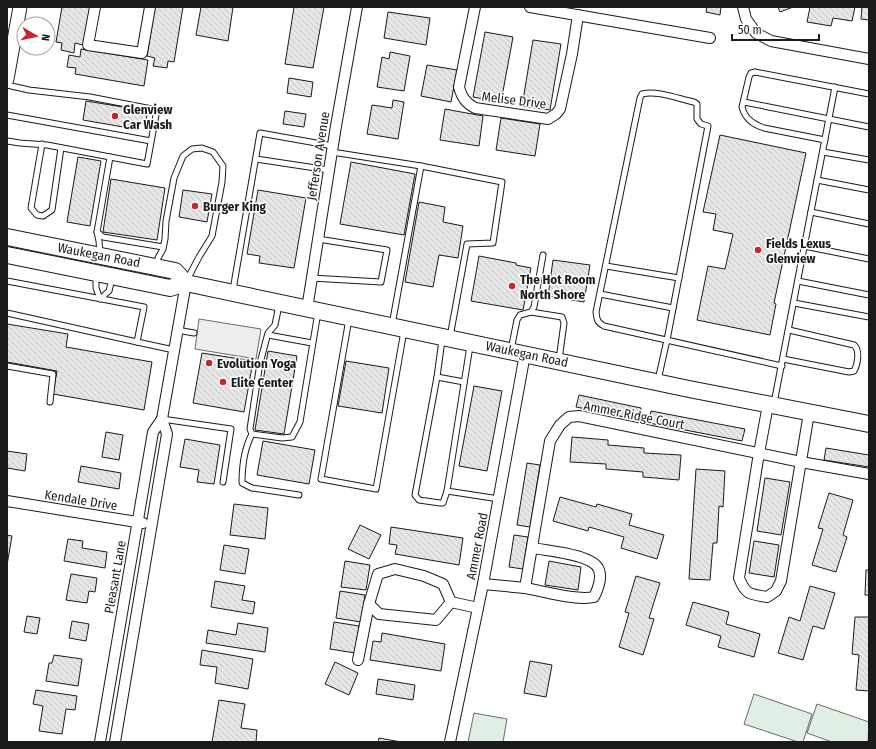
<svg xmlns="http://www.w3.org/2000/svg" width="876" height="749" font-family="'Fira Sans Condensed',sans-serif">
  <defs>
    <pattern id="building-back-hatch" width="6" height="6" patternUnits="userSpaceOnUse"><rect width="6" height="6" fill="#e6e6e6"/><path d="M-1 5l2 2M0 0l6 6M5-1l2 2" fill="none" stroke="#c5c5c5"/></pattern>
  </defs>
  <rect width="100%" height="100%" fill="#fff"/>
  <g fill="#e0efe3" stroke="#6a6a6a">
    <path d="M754 694 812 714 803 742H798L744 724Z"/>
    <path d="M817 704 869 722 868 742H832L807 733Z"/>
    <path d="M474 713 507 719 503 742H468Z"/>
  </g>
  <path fill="#ededed" stroke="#6a6a6a" d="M199 319 261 329 256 359 195 349Z"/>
  <g fill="url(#building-back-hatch)" stroke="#1a1a1a">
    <path d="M62 7H90L83 45 75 43 74 53 61 50 62 43 56 42Z"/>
    <path d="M155 7H183L174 62 168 61 167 68 153 66 155 58 147 56Z"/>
    <path d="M201 7H233L228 41 196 35Z"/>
    <path d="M294 7H324L313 68 285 64Z"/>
    <path d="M707 7H721L720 15 706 12Z"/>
    <path d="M778 7H793L780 12Z"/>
    <path d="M810 7H855L852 21 833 18 831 26 807 22Z"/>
    <path d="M862 7H869V20L861 19Z"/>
    <path d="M388 12 430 18 426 45 384 38Z"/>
    <path d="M485 32 513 37 501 102 473 97Z"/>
    <path d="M533 40 561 44 550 110 522 106Z"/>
    <path d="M81 49 148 60 144 86 75 74 76 68 67 67 69 55 80 57Z"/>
    <path d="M390 52 410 56 404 91 377 87 382 57 389 59Z"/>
    <path d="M427 65 457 70 451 102 421 96Z"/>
    <path d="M289 78 313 82 311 97 287 93Z"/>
    <path d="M393 100 404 102 398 139 367 134 372 105 392 108Z"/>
    <path d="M86 101 148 111 145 124 130 122 129 128 83 120Z"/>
    <path d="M445 109 483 116 479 146 440 140Z"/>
    <path d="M285 111 306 114 304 127 283 124Z"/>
    <path d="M501 118 540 124 535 156 496 150Z"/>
    <path d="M720 135 806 153 774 303 776 304 770 335 697 320 708 266 725 269 733 234 713 230 716 214 703 212Z"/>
    <path d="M78 157 101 161 90 226 67 222Z"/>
    <path d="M351 162 415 174 404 235 340 224Z"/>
    <path d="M111 179 165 188 157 240 103 232Z"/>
    <path d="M183 190 212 194 207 222 179 217Z"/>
    <path d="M258 190 306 198 294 268 259 263 260 256 247 254Z"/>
    <path d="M419 202 445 207 443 222 463 226 458 258 439 255 433 287 405 282Z"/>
    <path d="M479 256 516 263V265L531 268 523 310 471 301Z"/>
    <path d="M553 260 590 265 584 302 548 296Z"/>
    <path d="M7 324 68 334 66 347 152 362 144 410 53 394 57 371 7 362Z"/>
    <path d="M268 351 297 356 284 434 255 430Z"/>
    <path d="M202 353 253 361 244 412 193 403Z"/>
    <path d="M346 361 389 368 382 413 338 406Z"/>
    <path d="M474 386 502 391 487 471 459 466Z"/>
    <path d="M579 395 641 408 639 420 576 407Z"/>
    <path d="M651 411 745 429 742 441 649 423Z"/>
    <path d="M106 432 123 435 119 460 102 457Z"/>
    <path d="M572 437 608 440V445L644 448V453L681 455 679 480 643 477V472L606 469V464L570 462Z"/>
    <path d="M185 439 220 445 214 484 197 482 199 470 180 467Z"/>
    <path d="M263 441 315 450 309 484 257 475Z"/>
    <path d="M826 448 869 455V467L824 460Z"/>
    <path d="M7 451 27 454 25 471 7 468Z"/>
    <path d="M527 463 540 465 530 527 517 525Z"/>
    <path d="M81 466 121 473 119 489 78 482Z"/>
    <path d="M696 469 725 471 723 507 719 506 717 543H713L710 580 689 579Z"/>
    <path d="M765 478 790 482 781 535 757 531Z"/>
    <path d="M829 493 853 500 843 535 847 537 836 572 812 565 823 529 818 528Z"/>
    <path d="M560 497 596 507 597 504 632 514 629 525 664 535 657 559 621 548 624 537 589 527 588 531 553 521Z"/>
    <path d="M234 504 268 508 265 539 230 535Z"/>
    <path d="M360 525 381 535 369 559 348 549Z"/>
    <path d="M391 527 463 538 459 565 395 554 397 545 389 544Z"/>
    <path d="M7 535 12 536 7 565Z"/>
    <path d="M514 535 528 537 523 569 509 567Z"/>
    <path d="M68 539 83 541 82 548 107 552 105 568 64 561Z"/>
    <path d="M754 541 779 545 774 577 749 573Z"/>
    <path d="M224 545 249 549 245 574 220 570Z"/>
    <path d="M345 561 370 565 366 590 341 587Z"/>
    <path d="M549 561 581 567 578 590 545 585Z"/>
    <path d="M866 570H869V595H865Z"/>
    <path d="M71 574 97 578 95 592 89 591 87 603 66 600Z"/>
    <path d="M636 576 660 583 649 618 654 619 643 655 619 647 629 613 625 612Z"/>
    <path d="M215 581 245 586 242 600 255 602 253 614 211 607Z"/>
    <path d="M810 586 835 593 824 629 813 626 803 660 778 653 789 617 800 621Z"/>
    <path d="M340 591 365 595 361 622 336 618Z"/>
    <path d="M693 602 729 612 726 624 760 634 754 657 718 647 721 636 686 625Z"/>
    <path d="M27 616 40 618 37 634 24 632Z"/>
    <path d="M855 617H869V691L856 690 859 655 852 654Z"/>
    <path d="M72 621 89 624 86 641 69 638Z"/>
    <path d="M334 622 359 626 355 653 330 649Z"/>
    <path d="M238 623 268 628 265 652 206 643 208 630 236 635Z"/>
    <path d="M382 633 445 644 441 671 370 660 373 641 381 642Z"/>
    <path d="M202 650 253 659 248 689 215 683 217 667 200 665Z"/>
    <path d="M54 655 82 659 78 686 46 681 49 663H52Z"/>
    <path d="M530 661 552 665 546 697 524 693Z"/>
    <path d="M335 662 358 673 349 695 325 684Z"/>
    <path d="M378 679 415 685 413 700 376 694Z"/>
    <path d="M36 690 77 696 75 710 66 709 62 734 39 731 43 706 33 704Z"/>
    <path d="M219 700 245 704 241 728 257 730 256 742H212Z"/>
    <path d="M379 738 401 742H378Z"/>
  </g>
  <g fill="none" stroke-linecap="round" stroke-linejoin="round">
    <g stroke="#1a1a1a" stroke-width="7">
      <g id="service">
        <path d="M7 85 29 90 90 97 152 109 156 115 147 164 47 145 20 143 7 141"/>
        <path d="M744 102 869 127"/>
        <path d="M7 115 151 141"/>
        <path d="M825 140 764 128C753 124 745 119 742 107L749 77 751 73 755 72 869 94"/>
        <path d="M42 144 31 208 37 215 43 216 52 210 61 148"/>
        <path d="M332 152 421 166"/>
        <path d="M823 152 869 160"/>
        <path d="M256 159 329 170"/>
        <path d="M817 180 869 190"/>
        <path d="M811 212 869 224"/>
        <path d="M97 232 103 237 163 247"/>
        <path d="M804 246 869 259"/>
        <path d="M100 254 99 241 97 232 110 157"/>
        <path d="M157 266 158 258 163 249 165 239 166 221 174 178 183 156 192 149 202 148 213 152 223 166 222 182 212 236 199 257 187 280"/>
        <path d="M606 266 679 278"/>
        <path d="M96 274V288L100 299 109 291 112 279"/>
        <path d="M311 278 381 282 387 250 318 239"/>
        <path d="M7 281 144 307 137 342 174 350"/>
        <path d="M798 281 869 295"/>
        <path d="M233 290 260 133 333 146"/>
        <path d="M600 294 673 308"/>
        <path d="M794 303 869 317"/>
        <path d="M279 305 275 325 268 333 260 363 250 429 252 434 282 438 292 437 300 422 318 312"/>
        <path d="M531 312 562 317 564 323 559 360"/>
        <path d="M7 313 137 342"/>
        <path d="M349 319 321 479 376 489 404 331"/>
        <path d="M392 325 421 166 502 182 493 243 467 244 450 337"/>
        <path d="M177 330 194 333"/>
        <path d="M268 335 312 343"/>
        <path d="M442 340 437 377 464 382"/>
        <path d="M470 346 447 491 499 499"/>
        <path d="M511 350 517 320 520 315 531 312 534 307 543 255"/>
        <path d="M783 359 849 372 854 371C858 364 860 350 854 345L789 330"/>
        <path d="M7 366 53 374 50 402"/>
        <path d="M437 377 415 495 419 500 440 503H443L447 491"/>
        <path d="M658 380 667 340 708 126 701 124 697 119V104L694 102C679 99 657 90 642 94L640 98 596 312C597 320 597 322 604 326L782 366"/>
        <path d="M774 403 835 87"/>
        <path d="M162 419 231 429 223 482"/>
        <path d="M252 434C244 449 242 466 242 483L252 488 299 495"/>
      </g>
    </g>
    <g stroke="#1a1a1a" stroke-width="12">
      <g id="minor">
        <path d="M95 7 88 45 142 53 150 7"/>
        <path d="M475 7 459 87C462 98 466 103 475 108L548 119 556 114 560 109 572 54 578 15"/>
        <path d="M530 7 710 38"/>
        <path d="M743 7 746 19 756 33 771 41 869 59"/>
        <path d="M307 309 336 126 357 7"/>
        <path d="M768 405 759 453 739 578C746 595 749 594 767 597L776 591 781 581 809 413"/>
        <path d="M7 501 143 523"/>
        <path d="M483 584 525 588 550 441 560 425 569 417 579 416 801 462 869 474"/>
        <path d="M525 588C543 591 577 601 594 597 598 589 602 578 599 570 594 554 547 551 533 548"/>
        <path d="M451 602 443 584 424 576 395 569 378 574 369 604 379 614 436 620 451 602 478 608"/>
        <path d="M358 660 369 604"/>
        <path d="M100 742 153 432 162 419 186 283"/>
        <path d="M115 742 167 434 162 419"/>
        <path d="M450 742 483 584 525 354"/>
      </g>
    </g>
    <g stroke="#1a1a1a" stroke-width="15">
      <path id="tertiary" d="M7 79 20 7"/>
    </g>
    <g stroke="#1a1a1a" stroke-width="18">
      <g id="primary">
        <path d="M7 237 175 271 186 283"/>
        <path d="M7 255 170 288 186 283 689 389 869 424"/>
      </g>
    </g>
    <use href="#service" stroke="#fff" stroke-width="5"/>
    <use href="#minor" stroke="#fff" stroke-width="10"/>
    <use href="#tertiary" stroke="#fff" stroke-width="13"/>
    <use href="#primary" stroke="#fff" stroke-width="16"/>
  </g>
  <g fill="#c62828" stroke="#fff" stroke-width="1.5">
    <circle cx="115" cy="116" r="4"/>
    <circle cx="195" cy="206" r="4"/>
    <circle cx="758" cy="250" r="4"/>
    <circle cx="512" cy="286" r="4"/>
    <circle cx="209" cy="363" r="4"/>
    <circle cx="223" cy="382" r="4"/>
  </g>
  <g text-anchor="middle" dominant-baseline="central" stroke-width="3" stroke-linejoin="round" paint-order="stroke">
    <g font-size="13" fill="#1a1a1a" stroke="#fff">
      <text transform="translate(514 100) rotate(7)">Melise Drive</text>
      <text transform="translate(318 156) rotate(-81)">Jefferson Avenue</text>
      <text transform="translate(99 255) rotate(11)">Waukegan Road</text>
      <text transform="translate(527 354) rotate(12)">Waukegan Road</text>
      <text transform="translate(634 415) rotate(11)">Ammer Ridge Court</text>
      <text transform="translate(81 500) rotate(9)">Kendale Drive</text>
      <text transform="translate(477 546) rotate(-79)">Ammer Road</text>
      <text transform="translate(115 577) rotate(-80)">Pleasant Lane</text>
    </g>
    <g font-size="13" font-weight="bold" fill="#1a1a1a" stroke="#fff" text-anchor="start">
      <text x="123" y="109">Glenview<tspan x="123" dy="15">Car Wash</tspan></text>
      <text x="203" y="206">Burger King</text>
      <text x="766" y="243">Fields Lexus<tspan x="766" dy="15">Glenview</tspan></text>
      <text x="520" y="279">The Hot Room<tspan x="520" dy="15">North Shore</tspan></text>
      <text x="217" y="363">Evolution Yoga</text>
      <text x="231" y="382">Elite Center</text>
    </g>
  </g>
  <rect width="876" height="749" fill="none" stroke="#1a1a1a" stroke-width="16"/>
  <g transform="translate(36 36) rotate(99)"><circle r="19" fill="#ffffff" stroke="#a3a3a3"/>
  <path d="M0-3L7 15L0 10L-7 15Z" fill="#c62828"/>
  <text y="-6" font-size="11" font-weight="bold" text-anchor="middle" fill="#1a1a1a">N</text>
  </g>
  <path d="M732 34v6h87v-6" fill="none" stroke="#1a1a1a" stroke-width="2"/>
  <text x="738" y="34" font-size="12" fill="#1a1a1a" stroke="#ffffff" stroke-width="3" paint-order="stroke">50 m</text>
</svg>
